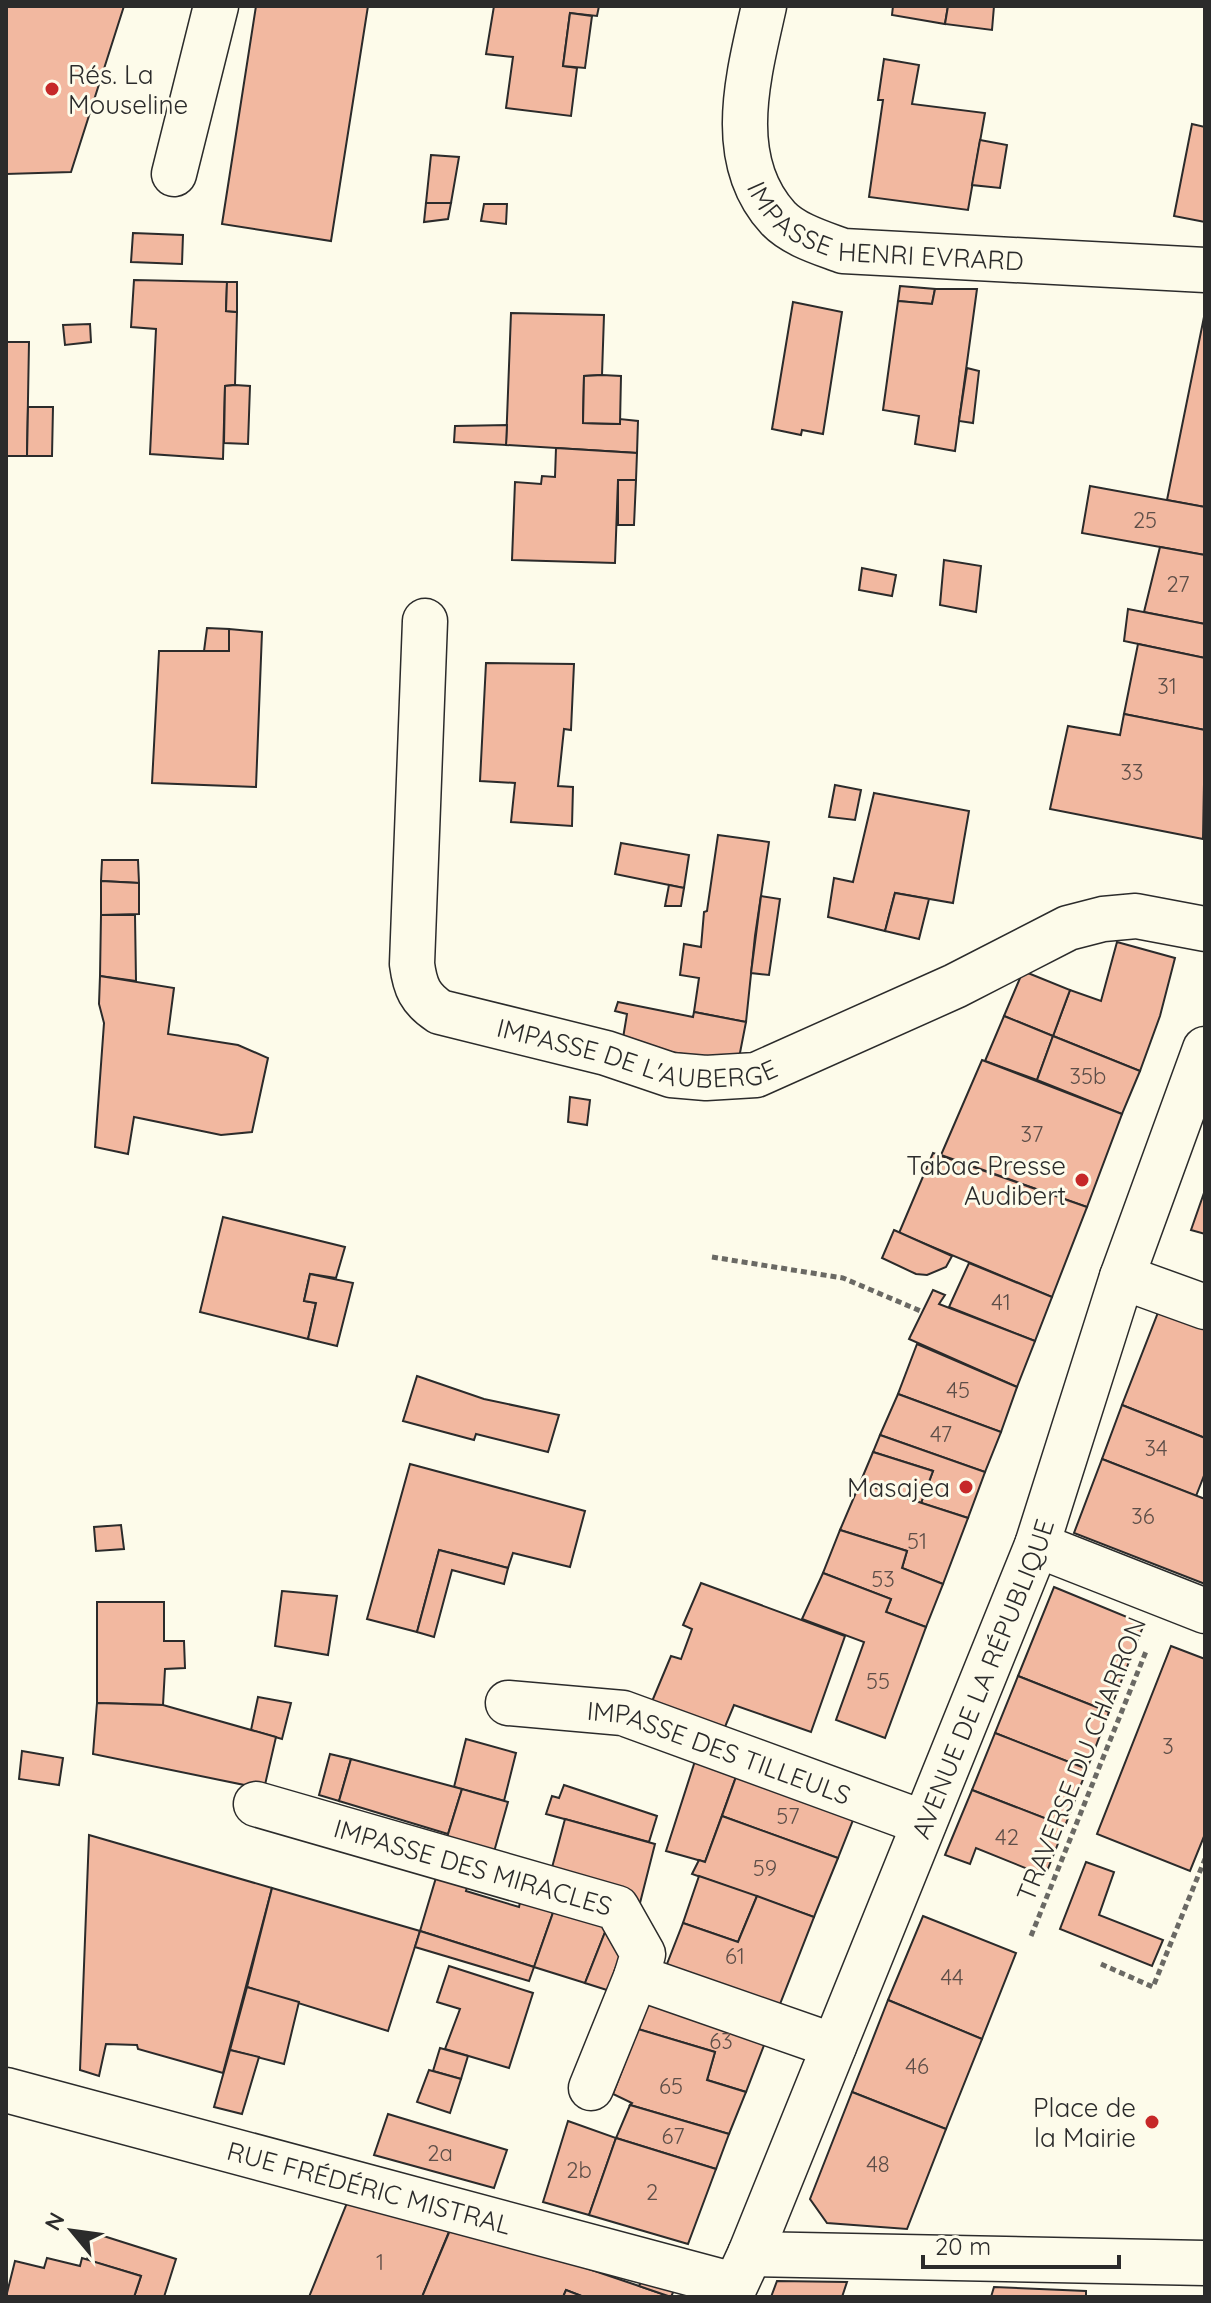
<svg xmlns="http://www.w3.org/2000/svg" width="1211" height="2303" font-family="Quicksand,sans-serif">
  <rect width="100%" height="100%" fill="#fdfbea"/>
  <g fill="#f2b8a0" stroke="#2b2b2b" stroke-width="2">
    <path d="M6 6H124L71 172 6 174Z"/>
    <path d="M256 6H368L331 241 222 224Z"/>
    <path d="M494 6H599L597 16 570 13 563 66 577 68 571 116 506 108 513 57 486 54Z"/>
    <path d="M893 6H948L945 24 892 15Z"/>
    <path d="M948 6H994L992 30 945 24Z"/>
    <path d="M570 13 592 16 585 68 563 66Z"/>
    <path d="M884 59 919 65 912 104 985 113 968 210 869 197 883 100H878Z"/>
    <path d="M1192 124 1205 127V222L1174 216Z"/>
    <path d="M980 140 1007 145 1000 188 972 185Z"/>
    <path d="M431 155 459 157 451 203H426Z"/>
    <path d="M426 203H451L448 219 424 222Z"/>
    <path d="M484 204H507L506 224 481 221Z"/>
    <path d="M133 233 183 235 182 264 131 262Z"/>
    <path d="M134 280 227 282 226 311 237 312 235 385 225 386 223 459 150 454 156 329 131 327Z"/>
    <path d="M227 282H237V312L226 311Z"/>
    <path d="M900 286 935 289 932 304 898 301Z"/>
    <path d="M935 289H977L955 451 915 444 919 416 883 410 898 301 932 304Z"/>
    <path d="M793 302 842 312 823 434 802 430 801 435 772 429Z"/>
    <path d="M1205 312V507L1167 500Z"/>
    <path d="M511 313 604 315 602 375 584 376 583 423 620 424V419L638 421 637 453 506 445Z"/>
    <path d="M90 324 91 342 65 345 63 325Z"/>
    <path d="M6 342H29L27 456H6Z"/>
    <path d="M967 368 979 371 973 423 959 421Z"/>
    <path d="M602 375 621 376 620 424 583 423 584 376Z"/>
    <path d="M235 385 250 386 248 444 224 443 225 386Z"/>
    <path d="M28 407H53L52 456H27Z"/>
    <path d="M507 425 506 445 454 442 455 426Z"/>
    <path d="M556 448 637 453 636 480H618L615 563 512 560 515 482 541 484 542 476 555 477Z"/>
    <path d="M618 480H636L634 525H618Z"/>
    <path d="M1090 486 1205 507V555L1082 533Z"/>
    <path d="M1160 547 1205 555V624L1144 612Z"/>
    <path d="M944 560 981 566 976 612 940 605Z"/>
    <path d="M862 568 896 575 892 596 859 590Z"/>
    <path d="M1128 609 1205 624V658L1124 641Z"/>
    <path d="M207 628 229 629V651H204Z"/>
    <path d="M229 629 262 632 256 787 152 783 159 651H229Z"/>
    <path d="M1138 644 1205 658V730L1124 714Z"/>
    <path d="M486 663 574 664 571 730 564 729 558 786 573 787 572 826 511 822 515 783 480 781Z"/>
    <path d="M1124 714 1205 730 1203 839 1050 809 1068 726 1120 735Z"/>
    <path d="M835 785 861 790 855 820 829 817Z"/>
    <path d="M874 793 969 811 953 903 895 893 885 931 828 917 834 878 853 882Z"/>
    <path d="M718 835 769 842 755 936 746 1022 694 1012 699 978 680 975 684 944 701 947 704 912 707 911Z"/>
    <path d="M621 843 689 855 684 888 615 874Z"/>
    <path d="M102 860H138L139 883 101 881Z"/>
    <path d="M101 881 139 883V914L101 915Z"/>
    <path d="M669 885 684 888 681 906H665Z"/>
    <path d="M895 893 929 899 919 939 885 931Z"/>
    <path d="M761 896 780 899 769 975 751 973Z"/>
    <path d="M101 915H135L136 981 100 976Z"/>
    <path d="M1117 942 1175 958 1160 1016 1140 1071 1053 1036 1070 990 1101 1001Z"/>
    <path d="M1023 971 1070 990 1053 1036 1004 1016Z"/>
    <path d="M100 976 174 988 168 1034 238 1045 268 1058 252 1132 221 1135 134 1117 128 1154 95 1147 104 1023 99 1004Z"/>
    <path d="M618 1002 693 1017 694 1012 746 1022 738 1063 622 1044 627 1014 615 1011Z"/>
    <path d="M1004 1016 1053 1036 1037 1080 985 1061Z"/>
    <path d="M1053 1036 1140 1071 1122 1114 1037 1080Z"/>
    <path d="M982 1060 1122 1114 1087 1207 941 1155Z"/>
    <path d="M570 1097 590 1100 587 1125 568 1122Z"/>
    <path d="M933 1153 1087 1207 1052 1297 899 1233Z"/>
    <path d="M1205 1190V1234L1191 1230Z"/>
    <path d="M223 1217 345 1247 336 1278 310 1274 304 1301 316 1303 308 1339 200 1312Z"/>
    <path d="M894 1230 952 1256 946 1267 927 1275 916 1274 882 1258Z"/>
    <path d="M969 1263 1052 1297 1035 1341 949 1307Z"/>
    <path d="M310 1274 353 1283 337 1346 308 1339 316 1303 304 1301Z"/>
    <path d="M933 1290 945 1295 939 1304 1035 1341 1017 1387 909 1339Z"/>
    <path d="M1159 1310 1205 1323V1438L1122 1405Z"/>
    <path d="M917 1344 1017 1387 1001 1432 898 1394Z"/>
    <path d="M417 1376 484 1399 559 1415 548 1452 476 1434 474 1440 403 1421Z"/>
    <path d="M898 1394 1001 1432 985 1472 880 1435Z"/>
    <path d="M1122 1405 1205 1438V1473L1196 1496 1102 1459Z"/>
    <path d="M880 1435 985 1472 968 1518 921 1503 933 1471 873 1452Z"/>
    <path d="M873 1452 933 1471 921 1503 860 1483Z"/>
    <path d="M1102 1459 1205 1499V1584L1074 1533Z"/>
    <path d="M410 1464 585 1511 570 1567 513 1553 508 1568 439 1550 417 1632 367 1619Z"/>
    <path d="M860 1483 968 1518 943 1584 902 1568 907 1551 840 1530Z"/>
    <path d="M121 1525 124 1549 96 1551 94 1527Z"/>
    <path d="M840 1530 907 1551 902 1568 943 1584 926 1627 886 1612 891 1599 823 1573Z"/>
    <path d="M439 1550 508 1568 504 1584 452 1570 434 1637 417 1632Z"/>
    <path d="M823 1573 891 1599 886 1612 926 1627 885 1738 836 1720 864 1642 802 1619Z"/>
    <path d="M701 1583 845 1636 811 1732 734 1705 720 1739 648 1711 671 1656 681 1659 692 1629 683 1625Z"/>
    <path d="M1054 1587 1144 1624 1109 1712 1018 1676Z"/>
    <path d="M282 1591 337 1596 328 1655 275 1646Z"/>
    <path d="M97 1602H164V1641H184L185 1668 165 1669 163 1705 97 1703Z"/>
    <path d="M1171 1646 1205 1659V1834L1190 1871 1097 1834Z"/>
    <path d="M1018 1676 1109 1712 1087 1769 995 1733Z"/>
    <path d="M258 1697 291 1703 282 1739 251 1730Z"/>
    <path d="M97 1703 163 1705 276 1737 264 1789 93 1754Z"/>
    <path d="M995 1733 1087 1769 1065 1826 972 1790Z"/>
    <path d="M466 1739 516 1753 504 1801 454 1787Z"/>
    <path d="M22 1751 63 1758 59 1785 19 1779Z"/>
    <path d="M330 1754 351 1759 339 1801 319 1795Z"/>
    <path d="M351 1759 462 1789 448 1834 339 1801Z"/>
    <path d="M695 1761 737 1774 705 1862 666 1851Z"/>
    <path d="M737 1774 855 1815 838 1858 722 1816Z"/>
    <path d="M564 1785 657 1816 649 1842 546 1814 552 1796 559 1798Z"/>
    <path d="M462 1789 508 1802 492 1859 445 1844Z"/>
    <path d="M972 1790 1065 1826 1045 1876 976 1848 970 1864 945 1855Z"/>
    <path d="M722 1816 838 1858 814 1917 692 1874 699 1860 705 1862Z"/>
    <path d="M565 1819 655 1844 640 1903 550 1875Z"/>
    <path d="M89 1835 272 1888 223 2073 138 2049 137 2045 106 2044 99 2076 80 2070Z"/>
    <path d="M1086 1862 1114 1872 1099 1915 1163 1940 1152 1966 1060 1929Z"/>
    <path d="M438 1871 469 1880 466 1891 519 1907 521 1898 555 1907 534 1967 420 1931Z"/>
    <path d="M699 1876 757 1896 738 1942 683 1923Z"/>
    <path d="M272 1888 420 1931 388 2031 247 1987Z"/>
    <path d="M757 1896 814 1917 771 2027 665 1969 683 1923 738 1942Z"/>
    <path d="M555 1907 609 1922 585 1983 534 1967Z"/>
    <path d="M923 1916 1016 1953 982 2039 888 2000Z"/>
    <path d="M609 1922 627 1953 610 1991 585 1983Z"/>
    <path d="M420 1931 534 1967 529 1981 415 1947Z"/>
    <path d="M449 1966 533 1993 509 2068 445 2049 460 2009 437 2002Z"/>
    <path d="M247 1987 299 2002 284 2064 230 2050Z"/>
    <path d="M888 2000 982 2039 946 2129 852 2092Z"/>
    <path d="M647 2004 771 2027 746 2092 707 2080 715 2052 638 2029Z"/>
    <path d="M638 2029 715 2052 707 2080 746 2092 729 2134 630 2105 632 2103 613 2094Z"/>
    <path d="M440 2048 468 2056 461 2079 433 2071Z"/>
    <path d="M230 2050 259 2057 242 2114 214 2107Z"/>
    <path d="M429 2070 461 2079 450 2113 417 2102Z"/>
    <path d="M852 2092 946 2129 907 2229 827 2223 810 2199Z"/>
    <path d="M630 2105 729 2134 716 2169 616 2138Z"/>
    <path d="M388 2114 507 2150 494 2188 374 2155Z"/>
    <path d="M568 2121 616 2138 589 2215 543 2202Z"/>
    <path d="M616 2138 716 2169 688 2244 589 2215Z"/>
    <path d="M347 2203 451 2227 422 2297H309Z"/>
    <path d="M453 2223 639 2286 671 2297H584L566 2290 563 2297H422Z"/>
    <path d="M94 2233 176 2259 164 2297H134L141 2276 87 2260Z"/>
    <path d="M47 2258 80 2266 82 2258 141 2276 134 2297H6L15 2261 44 2268Z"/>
    <path d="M644 2276 675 2288 671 2297 639 2286Z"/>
    <path d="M777 2281 847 2282 842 2297H771Z"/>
    <path d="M994 2287 1086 2291V2297H991Z"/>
    <path d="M566 2290 584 2297H563Z"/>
  </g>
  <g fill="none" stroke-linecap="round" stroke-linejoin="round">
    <g stroke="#2b2b2b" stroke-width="47">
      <g id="minor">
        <path id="s1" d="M764 6C749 74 724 159 778 218 794 235 822 243 843 251L1205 270"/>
        <path d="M174 174 216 6"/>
        <path id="s2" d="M425 621 412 964C415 987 420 999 440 1012L606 1053 671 1075 706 1078 756 1075 955 986 1068 928 1103 919 1136 916 1205 929"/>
        <path d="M1122 1277 1205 1307"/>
        <path d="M1037 1545 1205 1611"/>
        <path id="s3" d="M508 1703 623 1713 924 1823"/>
        <path id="s4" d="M256 1804 617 1908 643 1954 636 1977 591 2088"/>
        <path d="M636 1977 834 2046"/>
        <path id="s5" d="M6 2090 734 2285"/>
        <path d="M750 2254 1205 2263"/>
        <path id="s6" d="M730 2297 750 2254 1037 1545 1122 1277 1205 1049"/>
      </g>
    </g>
    <g stroke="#6a6964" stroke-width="5" stroke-dasharray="6 4" stroke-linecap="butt">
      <path d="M712 1257 843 1278 923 1312"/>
      <path d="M1031 1936 1147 1649"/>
      <path d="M1101 1964 1153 1987 1205 1859"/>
    </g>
    <use href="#minor" stroke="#fdfbea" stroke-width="44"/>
  </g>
  <g fill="#c62828" stroke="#fdfbea" stroke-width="3">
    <circle cx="52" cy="89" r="8"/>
    <circle cx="1082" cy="1180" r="8"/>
    <circle cx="966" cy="1487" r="8"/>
    <circle cx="1152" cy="2122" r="8"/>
  </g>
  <g text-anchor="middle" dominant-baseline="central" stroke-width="6" stroke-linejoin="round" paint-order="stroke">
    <g font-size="22" fill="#5d4e48">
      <text x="1145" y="520">25</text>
      <text x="1178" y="584">27</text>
      <text x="1167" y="686">31</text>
      <text x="1132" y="772">33</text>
      <text x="1088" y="1076">35b</text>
      <text x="1032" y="1134">37</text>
      <text x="1001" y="1302">41</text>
      <text x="958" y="1390">45</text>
      <text x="941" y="1434">47</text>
      <text x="1156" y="1448">34</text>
      <text x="1143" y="1516">36</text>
      <text x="917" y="1541">51</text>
      <text x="883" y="1579">53</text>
      <text x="878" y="1681">55</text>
      <text x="1168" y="1746">3</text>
      <text x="788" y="1816">57</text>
      <text x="1007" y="1837">42</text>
      <text x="765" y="1868">59</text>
      <text x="735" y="1956">61</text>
      <text x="952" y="1977">44</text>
      <text x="721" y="2041">63</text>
      <text x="917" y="2066">46</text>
      <text x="671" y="2086">65</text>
      <text x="673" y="2136">67</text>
      <text x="440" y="2153">2a</text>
      <text x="878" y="2164">48</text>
      <text x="579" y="2170">2b</text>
      <text x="652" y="2192">2</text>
      <text x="380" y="2262">1</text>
    </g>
    <g font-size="26" fill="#2b2b2b" stroke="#fdfbea" text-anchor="end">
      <text x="68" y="74" text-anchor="start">Rés. La<tspan x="68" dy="30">Mouseline</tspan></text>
      <text x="1066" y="1165">Tabac Presse<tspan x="1066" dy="30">Audibert</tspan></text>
      <text x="950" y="1487">Masajea</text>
      <text x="1136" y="2107">Place de<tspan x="1136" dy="30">la Mairie</tspan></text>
    </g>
    <g font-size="26" fill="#2b2b2b" stroke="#fdfbea">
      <text stroke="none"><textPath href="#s1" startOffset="328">IMPASSE HENRI EVRARD</textPath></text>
      <text stroke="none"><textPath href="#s2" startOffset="604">IMPASSE DE L'AUBERGE</textPath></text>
      <text stroke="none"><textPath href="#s6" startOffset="668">AVENUE DE LA RÉPUBLIQUE</textPath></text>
      <text stroke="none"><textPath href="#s3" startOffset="218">IMPASSE DES TILLEULS</textPath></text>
      <text transform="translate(1081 1759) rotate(-68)">TRAVERSE DU CHARRON</text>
      <text stroke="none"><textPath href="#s4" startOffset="226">IMPASSE DES MIRACLES</textPath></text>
      <text stroke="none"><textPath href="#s5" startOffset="376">RUE FRÉDÉRIC MISTRAL</textPath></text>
    </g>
  </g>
  <rect width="1211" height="2303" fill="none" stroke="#2b2b2b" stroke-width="16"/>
  <g transform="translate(72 2231) rotate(299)" stroke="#fdfbea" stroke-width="6" paint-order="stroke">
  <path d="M0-6L14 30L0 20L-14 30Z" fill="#2b2b2b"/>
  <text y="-12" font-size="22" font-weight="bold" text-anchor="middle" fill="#2b2b2b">N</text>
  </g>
  <path d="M923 2255v12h196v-12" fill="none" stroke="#2b2b2b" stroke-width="4"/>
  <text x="935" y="2255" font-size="24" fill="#2b2b2b" stroke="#fdfbea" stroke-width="6" paint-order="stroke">20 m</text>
</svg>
